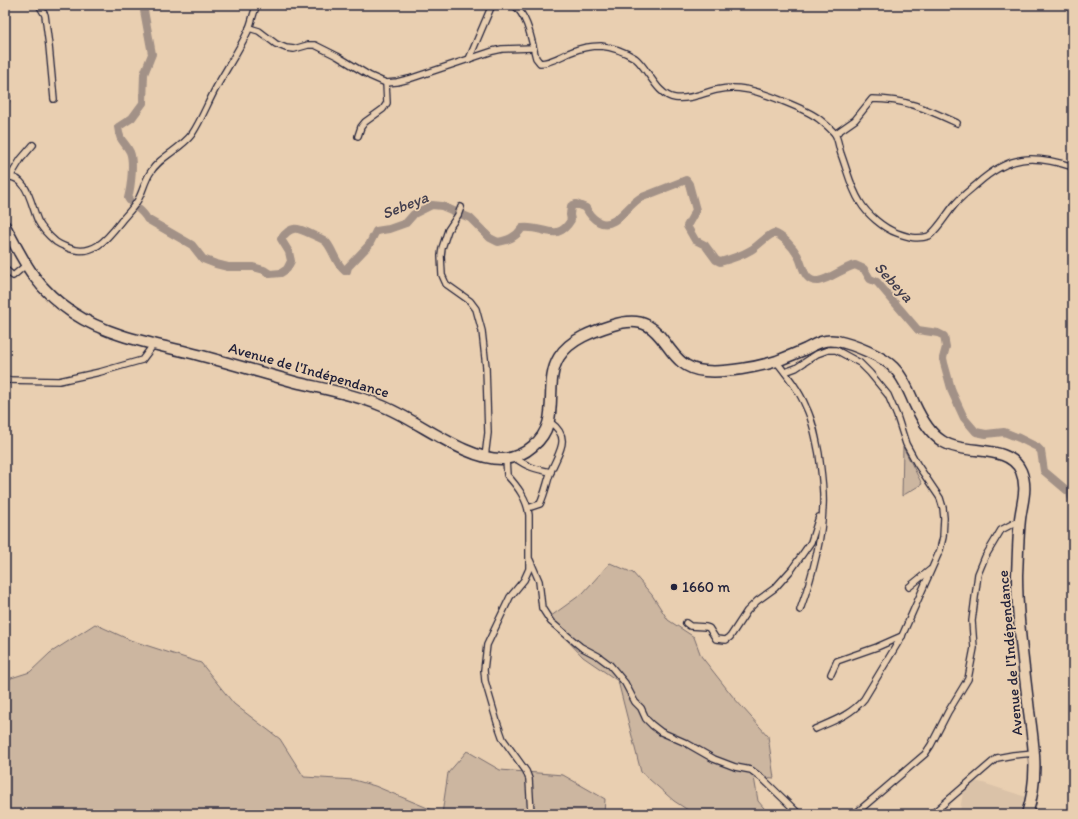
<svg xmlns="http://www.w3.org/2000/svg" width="1078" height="819" font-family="Itim,sans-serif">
  <rect width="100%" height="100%" fill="#e9cfb1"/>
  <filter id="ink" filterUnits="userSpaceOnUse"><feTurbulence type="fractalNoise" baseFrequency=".025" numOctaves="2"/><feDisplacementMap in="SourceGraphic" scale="8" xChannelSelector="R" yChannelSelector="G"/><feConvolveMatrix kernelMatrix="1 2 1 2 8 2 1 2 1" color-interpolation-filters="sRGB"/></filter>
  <g filter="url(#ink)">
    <path fill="#dac2a8" d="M974 781 983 783 1029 798 1026 811H1023L1022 814H966L960 811 963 791Z"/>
    <g fill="#ccb6a0" stroke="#776c6e">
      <path d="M903 447 922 484 902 496Z"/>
      <path d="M610 563 633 573 652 595 668 620 694 637 701 656 734 698 768 736 774 778 754 777 758 801 769 814H694L674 801 641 772 618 681 583 657 547 619 583 593Z"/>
      <path d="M95 624 130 640 201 663 234 704 280 739 304 777 354 780 375 786 442 814 448 773 467 751 500 770 563 775 605 799 604 814H5V680L30 672 50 653Z"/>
    </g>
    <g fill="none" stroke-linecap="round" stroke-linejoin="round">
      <path stroke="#a29187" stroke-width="8" d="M143 5 152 54 144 74 143 103 132 118 118 127C120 143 124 140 130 152 134 162 131 187 128 198 132 206 143 210 147 219L192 245 203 259 216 264 228 267H253L264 270 270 274 281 273 287 269 291 261 289 252 281 239C292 224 298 228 313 235 317 237 324 239 327 243 334 252 336 264 345 271H347L348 267 369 245 376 231 389 229 406 223 414 214 432 205 442 206 470 218 490 238 498 242C509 240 516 237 522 228 543 225 557 244 571 220L570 215 571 206 576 204 586 208C589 214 593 219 599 222 614 230 628 205 640 198L686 180 689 184 696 210 687 226 695 240 705 245 716 260 720 262C731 259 741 256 751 250 759 245 765 237 774 233 783 236 793 247 798 256 803 264 803 282 818 281 829 280 843 268 855 265L864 269 870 279 877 282 918 330 938 333 944 336 946 347 943 358 944 363 952 392 964 418 976 432 986 434 1004 432 1019 438 1037 447 1041 451 1044 471 1070 493 1073 503"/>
      <g stroke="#22223b" stroke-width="8">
        <g id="street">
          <path d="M39 5 45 15 49 46 54 99"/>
          <path d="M514 5C529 18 531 40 536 58L540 63C551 63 561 56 571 52 580 48 591 46 601 46 612 47 625 52 635 58 648 68 657 96 675 98 689 100 703 93 716 90 725 88 735 87 744 89 760 91 806 109 819 119 824 123 831 129 835 134 838 139 839 148 841 154 847 170 851 188 860 202 867 214 883 228 897 233 908 237 917 240 929 236 940 227 947 213 956 203 962 196 970 190 977 184 1009 155 1033 154 1073 167"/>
          <path d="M249 28 259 31 276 44 286 48 294 49 308 45H315L337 56 370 76 386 83 397 82 409 79 493 51 502 49 533 48"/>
          <path d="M469 59 492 5"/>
          <path d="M5 103 7 97"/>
          <path d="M835 134 855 120 872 99C906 99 927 109 957 123"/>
          <path d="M358 136 361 127 365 122 383 109 387 103 386 83"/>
          <path d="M5 177C28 174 31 206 38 221 42 229 49 236 56 242 59 244 63 246 66 247 93 259 108 238 122 220 128 213 135 206 139 198 143 190 145 181 150 173 160 156 180 150 192 134 202 119 208 102 217 86 227 68 239 50 248 31 252 22 253 13 257 5"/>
          <path d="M10 177 21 159 33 145"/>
          <path d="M461 207 458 215 448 230 442 248 441 256 442 275 446 284 470 301 476 309 482 331 486 367 488 433 485 457"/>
          <path d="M5 269 13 276 26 265"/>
          <path d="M776 361C787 375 799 390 806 407 813 421 816 438 819 454 821 471 824 488 823 506 822 541 812 577 800 610"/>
          <path d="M785 372 796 368 817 354 828 350H836L860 363 870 373 888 395 897 416 906 444 917 464 940 498 943 508 944 518 943 537 940 550 902 636 864 699C851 715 833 721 815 729"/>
          <path d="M5 380 59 381 100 372 142 360 154 344"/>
          <path d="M514 457C527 467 535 469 551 472"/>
          <path d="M506 459 507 475C518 487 527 499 529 515V569L524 580 510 597 487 645 484 670 485 681 497 722 503 739 526 771 529 779 531 814"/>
          <path d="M528 508 540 504C545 494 547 482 551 471 559 451 572 438 550 422"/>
          <path d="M530 560 539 581 542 608 551 622 581 647 598 656 610 665 625 683 635 702 641 708 646 719 652 725 661 732 686 743 714 759 735 767 751 770 763 779 799 814"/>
          <path d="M909 587 930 570"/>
          <path d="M686 623 690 626 706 627 709 628 716 639 726 640 730 637 747 611 757 601 775 588 792 569 811 542 819 517"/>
          <path d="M831 674 837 661 877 647 902 636"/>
          <path d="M855 814 925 754 931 745 948 712 968 679 974 648 972 621 978 574 985 557 1001 530 1020 520"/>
          <path d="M932 814 997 758 1013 755 1034 753"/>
        </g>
      </g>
      <g stroke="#22223b" stroke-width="13">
        <path id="highway" d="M5 226C25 264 36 288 73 313 106 335 149 343 187 352 223 361 259 372 295 382 324 389 353 394 380 405 417 419 466 461 504 459 515 458 525 453 533 446 563 422 542 385 559 357 570 339 594 331 613 325 670 307 659 368 705 371 725 373 758 367 777 361 787 357 797 353 806 349 817 343 824 339 837 341 852 344 883 356 894 368 903 377 909 391 914 403 920 416 929 433 942 441 964 456 1009 443 1021 471 1028 488 1022 502 1020 519 1018 537 1018 556 1017 575 1017 620 1024 666 1029 711 1034 748 1039 777 1027 814"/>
      </g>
      <use href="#street" stroke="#e9cfb1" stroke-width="5.5"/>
      <use href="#highway" stroke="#e9cfb1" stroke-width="10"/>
    </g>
  </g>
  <circle fill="#22223b" stroke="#e9cfb1" stroke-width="1.5" cx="674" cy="587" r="4"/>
  <g text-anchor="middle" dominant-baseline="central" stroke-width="3.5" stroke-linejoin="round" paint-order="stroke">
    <g font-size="15" fill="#22223b" stroke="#e9cfb1">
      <text transform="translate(309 370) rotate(16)">Avenue de l'Indépendance</text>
      <text transform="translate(1010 653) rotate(-95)">Avenue de l'Indépendance</text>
    </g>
    <g font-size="15" fill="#22223b" stroke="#e9cfb1" text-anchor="start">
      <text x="682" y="587">1660 m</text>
    </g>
    <g font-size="16" font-style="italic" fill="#423e4e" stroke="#e9cfb1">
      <text transform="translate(405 205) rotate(-22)">Sebeya</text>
      <text transform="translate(894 282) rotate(47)">Sebeya</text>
    </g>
  </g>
  <rect width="1078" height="819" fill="none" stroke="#e9cfb1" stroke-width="20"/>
  <rect x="10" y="10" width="1058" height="799" fill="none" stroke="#22223b" stroke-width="1.5" filter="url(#ink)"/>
</svg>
